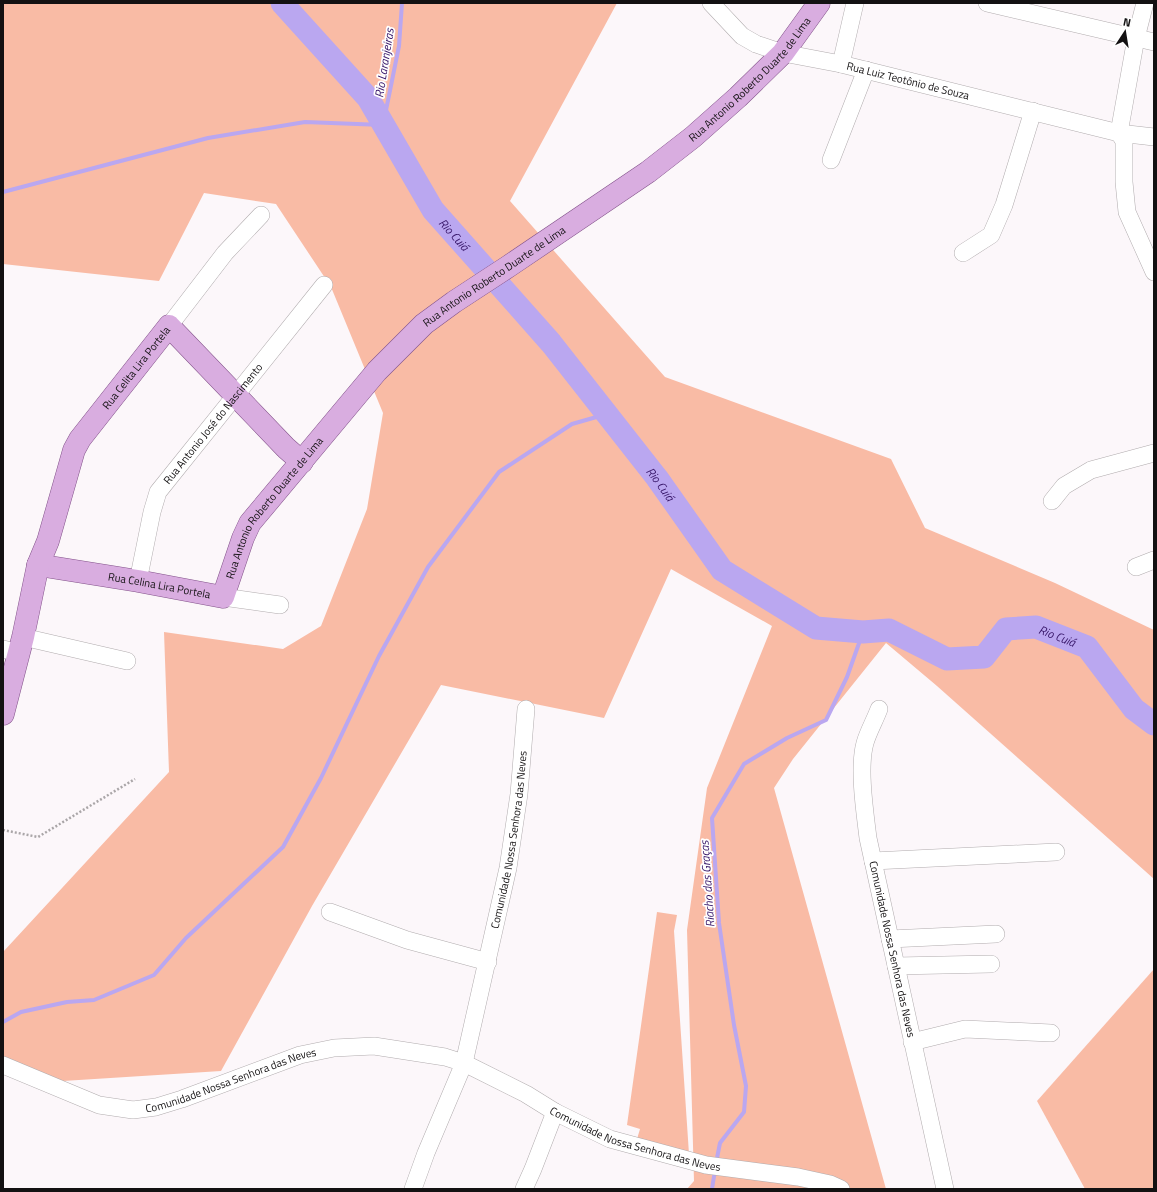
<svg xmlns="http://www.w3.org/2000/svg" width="1157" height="1192" font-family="'Titillium Web',sans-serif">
  <rect width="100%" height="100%" fill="#fcf7fa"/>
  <g fill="#f9bba5">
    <path d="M3 3H617L510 201 665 377 891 459 925 528 1055 583 1154 630V879L937 686 886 643 793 759 774 788 886 1189H687L694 1181 687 930 707 788 772 626 671 569 604 718 441 685 312 906 221 1071 63 1081 3 1060V952L169 772 164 632 283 649 321 626 367 509 383 413 331 287 276 204 204 193 159 281 3 264Z"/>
    <path d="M657 912 677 915 674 931 689 1154 637 1139 640 1129 627 1125Z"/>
    <path d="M1154 969V1189H1085L1037 1101Z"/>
  </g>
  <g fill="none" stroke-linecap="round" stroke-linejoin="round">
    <g stroke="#baa7f0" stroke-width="4">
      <path d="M3 192 208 138 305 122 383 125 399 46 402 3"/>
      <path d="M3 1022 21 1012 67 1002 94 1000 154 975 186 938 283 847 321 778 379 656 428 567 499 472 572 424 607 414"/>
      <path d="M716 1163 720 1143 744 1112 746 1086 734 1025 719 923 712 818 744 764 787 738 826 720 847 677 863 632"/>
      <path d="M712 1189 715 1170"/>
    </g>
    <path stroke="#baa7f0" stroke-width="23" id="s1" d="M282 3 368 98 433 210 551 343 657 478 722 570 816 628 863 632 889 630 947 659 984 657 1006 629 1036 627 1087 647 1134 709 1154 724"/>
    <g stroke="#b1acae" stroke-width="18">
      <g id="minor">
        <path id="s2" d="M711 3 742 36 756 44 783 53 841 64 1119 133 1154 137"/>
        <path d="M987 3 1154 42"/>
        <path d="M841 64 855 3"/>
        <path d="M1119 133 1124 141V182L1127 212 1154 272"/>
        <path d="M1119 133 1136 38 1145 3"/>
        <path d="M831 160 866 70"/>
        <path d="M963 253 991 235 1004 205 1033 111"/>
        <path d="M169 326 225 253 261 215"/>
        <path d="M1052 501 1064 486 1091 470 1154 453"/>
        <path d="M1136 567 1154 560"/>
        <path id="s3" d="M138 581 152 512 158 492 324 285"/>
        <path d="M223 597 280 605"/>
        <path d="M23 637 127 661"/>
        <path d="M3 649 18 653"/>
        <path id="s4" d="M879 709C875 720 868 732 865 743 858 768 865 813 868 838L945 1189"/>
        <path d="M873 861 1056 852"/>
        <path d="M330 912 407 940 488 962"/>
        <path d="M890 939 996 934"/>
        <path d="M896 966 991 964"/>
        <path d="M912 1042 965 1029 1051 1033"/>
        <path id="s5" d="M3 1065 99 1105 133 1110 156 1107 182 1099 300 1055 334 1048 374 1046 445 1057 464 1063 526 1094 555 1112 610 1139 706 1165 798 1177 830 1184 841 1189"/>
        <path id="s6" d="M413 1189 426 1153 464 1063 508 868 519 794 526 709"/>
        <path d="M524 1189 533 1169 555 1112"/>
      </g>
    </g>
    <g stroke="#83538a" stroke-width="23">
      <g id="major">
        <path id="s7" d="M38 565 138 581 223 597 243 538 250 523 377 371 424 324 454 302 509 266 648 172 693 137 738 97 783 53 819 3"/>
        <path id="s8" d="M3 714 23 637 38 565 48 541 74 450 80 439 169 326 286 448 302 462"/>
      </g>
    </g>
    <path stroke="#aaa6a8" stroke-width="2.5" stroke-dasharray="2 2" stroke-linecap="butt" d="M3 830 38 837 135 779"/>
    <use href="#minor" stroke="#fff" stroke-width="17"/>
    <use href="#major" stroke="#d9ade0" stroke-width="22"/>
  </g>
  <g text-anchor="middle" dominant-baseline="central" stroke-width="3.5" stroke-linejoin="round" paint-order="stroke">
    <g font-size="11" fill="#131112" stroke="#fff">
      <text stroke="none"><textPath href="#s7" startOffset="940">Rua Antonio Roberto Duarte de Lima</textPath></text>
      <text stroke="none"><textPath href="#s2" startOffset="218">Rua Luiz Teotônio de Souza</textPath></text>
      <text stroke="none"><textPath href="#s7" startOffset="616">Rua Antonio Roberto Duarte de Lima</textPath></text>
      <text stroke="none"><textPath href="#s8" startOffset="377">Rua Celita Lira Portela</textPath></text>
      <text stroke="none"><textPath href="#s3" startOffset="179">Rua Antonio José do Nascimento</textPath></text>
      <text stroke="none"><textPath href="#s7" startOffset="292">Rua Antonio Roberto Duarte de Lima</textPath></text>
      <text stroke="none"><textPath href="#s7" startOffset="123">Rua Celina Lira Portela</textPath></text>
      <text stroke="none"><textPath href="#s6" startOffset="364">Comunidade Nossa Senhora das Neves</textPath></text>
      <text stroke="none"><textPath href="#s4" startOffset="246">Comunidade Nossa Senhora das Neves</textPath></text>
      <text stroke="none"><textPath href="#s5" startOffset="241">Comunidade Nossa Senhora das Neves</textPath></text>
      <text stroke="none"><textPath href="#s5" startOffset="670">Comunidade Nossa Senhora das Neves</textPath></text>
    </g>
    <g font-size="12" font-style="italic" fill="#361568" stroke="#fff">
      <text transform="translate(384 63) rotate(-81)">Rio Laranjeiras</text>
      <text stroke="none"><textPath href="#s1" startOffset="290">Rio Cuiá</textPath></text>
      <text stroke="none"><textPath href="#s1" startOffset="614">Rio Cuiá</textPath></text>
      <text stroke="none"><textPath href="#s1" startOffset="1094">Rio Cuiá</textPath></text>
      <text transform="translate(707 884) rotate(-94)">Riacho das Graças</text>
    </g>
  </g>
  <rect width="1157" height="1192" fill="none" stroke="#131112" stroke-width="8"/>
  <g transform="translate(1125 32) rotate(12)" stroke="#ffffff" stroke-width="3" paint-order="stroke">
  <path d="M0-3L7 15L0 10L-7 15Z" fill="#131112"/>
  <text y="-6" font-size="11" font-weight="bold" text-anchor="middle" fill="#131112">N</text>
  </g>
</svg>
